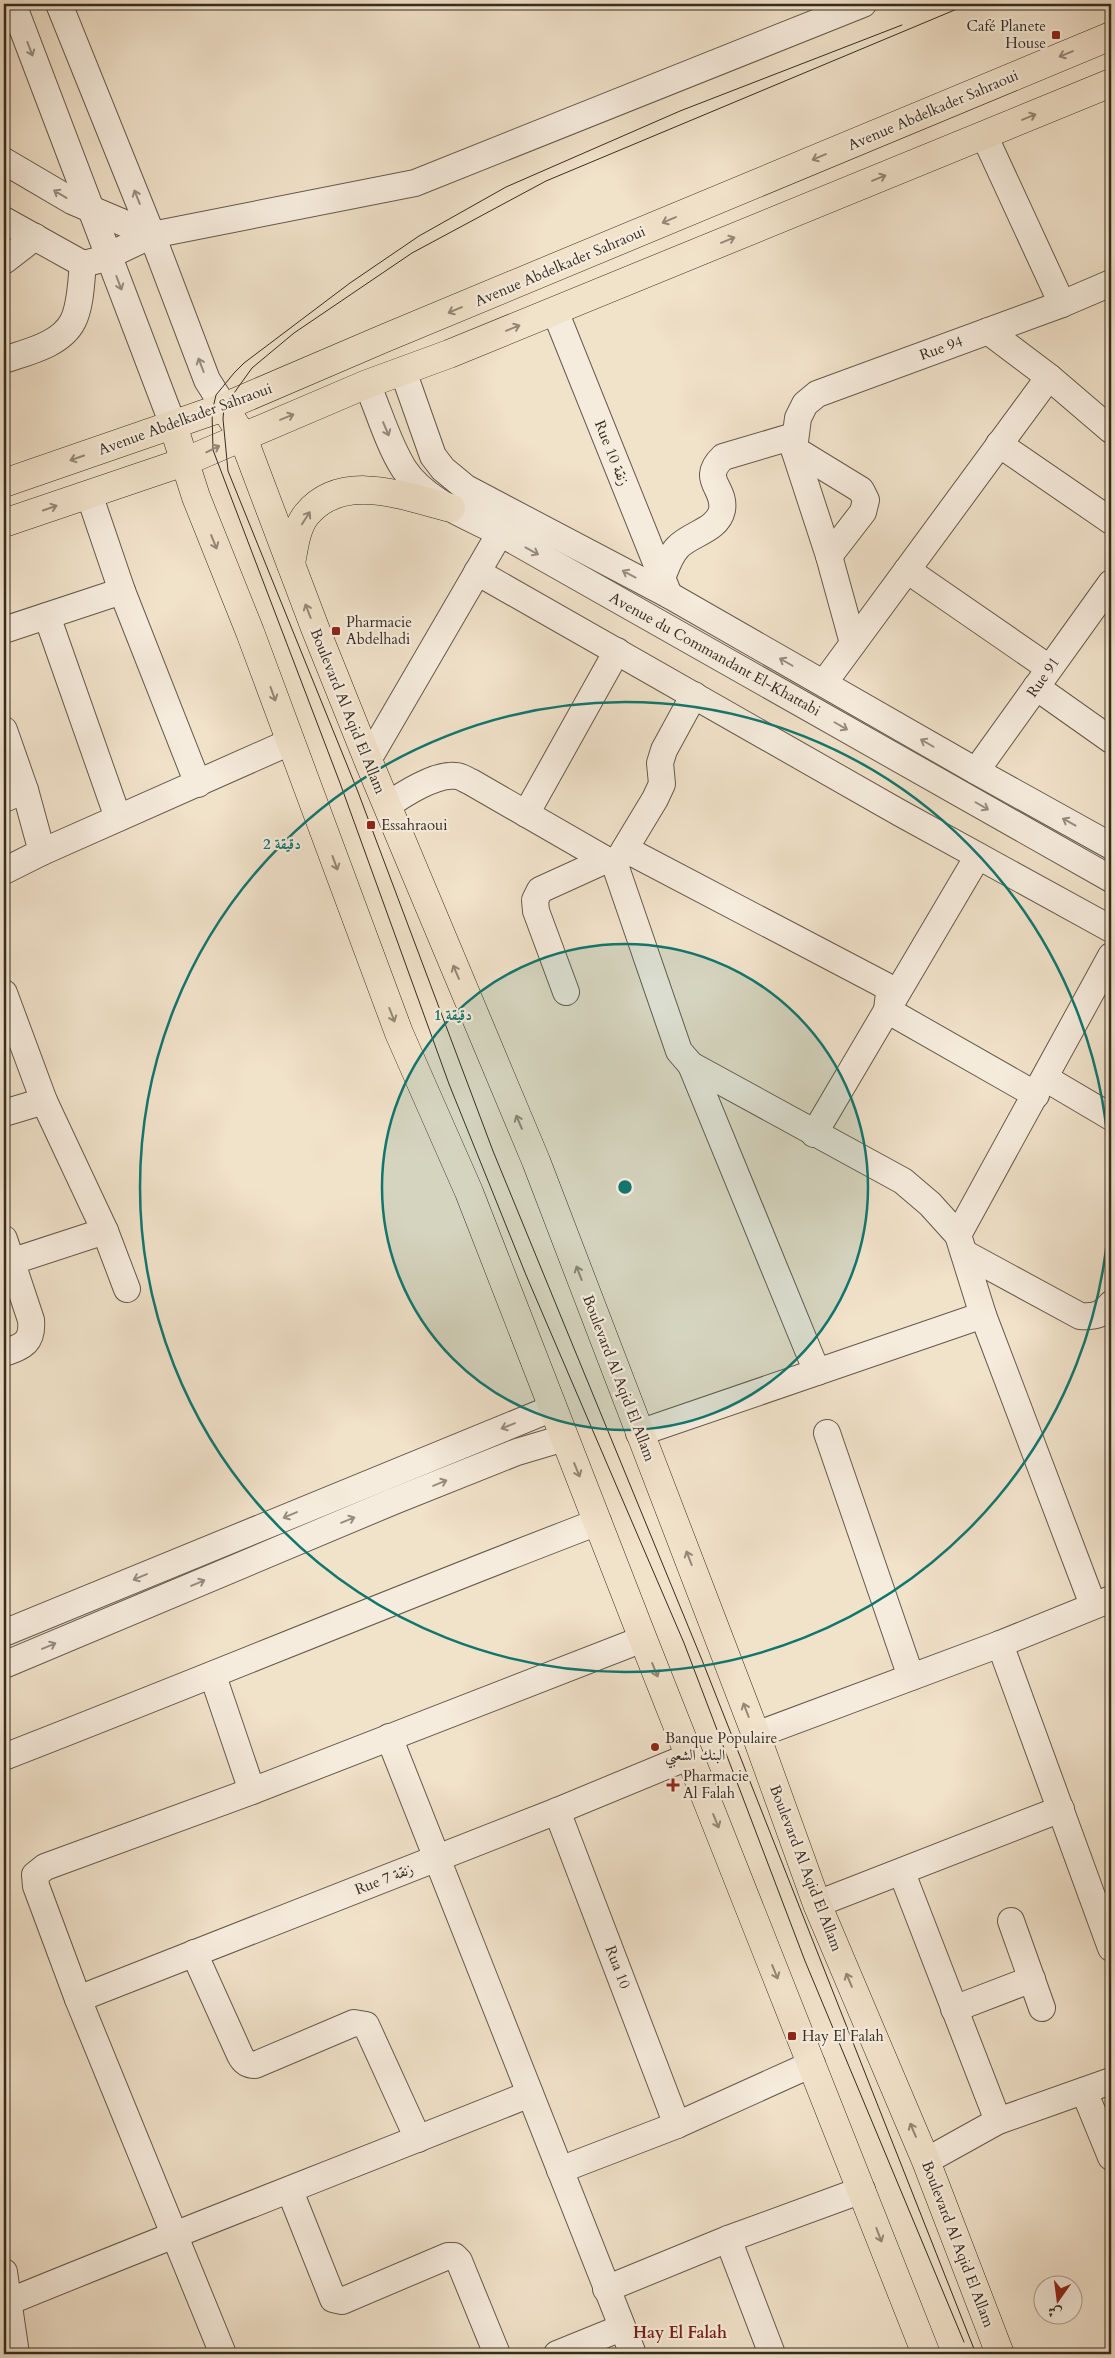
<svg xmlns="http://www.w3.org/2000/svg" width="1115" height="2358" font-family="Cardo,Amiri,serif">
  <rect width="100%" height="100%" fill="#f1e2ca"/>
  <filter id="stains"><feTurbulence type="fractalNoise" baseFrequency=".004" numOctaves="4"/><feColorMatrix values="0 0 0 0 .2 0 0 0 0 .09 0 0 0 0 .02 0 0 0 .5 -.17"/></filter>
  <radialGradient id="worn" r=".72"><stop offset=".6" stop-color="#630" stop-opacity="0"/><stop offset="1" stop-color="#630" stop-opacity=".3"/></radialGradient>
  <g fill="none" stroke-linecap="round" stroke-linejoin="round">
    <g stroke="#645a4b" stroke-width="28">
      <g id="minor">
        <path d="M13 4 173 425"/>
        <path d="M59 4 152 235 207 380 224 407"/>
        <path d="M984 135 1062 304"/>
        <path d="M4 161 72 201 152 235"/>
        <path d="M4 220 83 264 99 260 152 235 415 183 863 4"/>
        <path d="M4 261 35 237"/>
        <path d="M555 311 669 595"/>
        <path d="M988 331 1049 377 1111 430"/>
        <path d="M4 360C27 352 61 345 73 321 81 305 81 281 83 264"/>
        <path d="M403 371 433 456 443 469 466 488 669 595 976 771 1111 846"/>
        <path d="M367 384C379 411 388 444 404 469 425 501 467 516 500 533L1111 879"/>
        <path d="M999 444 1111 521"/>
        <path d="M794 449 861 490 866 500 863 512 829 556"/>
        <path d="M89 494 122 591 198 784"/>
        <path d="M907 570 1049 668"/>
        <path d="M477 572 900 813 1111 929"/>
        <path d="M662 578C666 568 670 555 678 547 690 534 718 530 722 510 726 487 699 480 723 457L794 436"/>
        <path d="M47 616 118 818"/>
        <path d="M4 630 122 591"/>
        <path d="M853 643 829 556 794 449 798 418 805 404 817 394 1062 304 1111 283"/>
        <path d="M824 683 1049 377"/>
        <path d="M1036 687 1111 740"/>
        <path d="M4 730 25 790 42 852"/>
        <path d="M368 760 500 533"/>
        <path d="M976 771 1111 583"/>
        <path d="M4 799 25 790"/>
        <path d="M387 806C402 795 436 773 456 776 461 776 466 780 471 782L615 865 679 1051 691 1065 903 1181 930 1204 958 1235 983 1315 1093 1605"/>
        <path d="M526 814 617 651"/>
        <path d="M625 849 886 986 889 993 887 1010 1036 1095"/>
        <path d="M617 862 655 799 662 784 660 763 664 750 694 695"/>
        <path d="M4 871 42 852 290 742"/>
        <path d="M566 992 536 911 535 900 540 890 606 860"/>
        <path d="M4 993 44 1101 105 1231 127 1289"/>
        <path d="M691 1065 817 1372 983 1315"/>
        <path d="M1045 1078 1111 1117"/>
        <path d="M4 1113 44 1101"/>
        <path d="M814 1134 978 856"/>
        <path d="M958 1235 1111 956"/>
        <path d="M4 1239 31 1320C33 1342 24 1346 4 1353"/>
        <path d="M964 1253 1080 1316C1094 1317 1103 1315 1111 1304"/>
        <path d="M4 1264 105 1231"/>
        <path d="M639 1433 817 1372"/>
        <path d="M827 1433 911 1677"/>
        <path d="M4 1633 553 1408"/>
        <path d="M1000 1644 1111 1948"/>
        <path d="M4 1665 394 1501 517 1452 564 1438"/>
        <path d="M213 1676 252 1791"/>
        <path d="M756 1735 1000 1644 1111 1599"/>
        <path d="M389 1737 633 2354"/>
        <path d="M4 1757C202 1680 399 1598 598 1522"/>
        <path d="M557 1811 677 2125"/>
        <path d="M902 1873 998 2121"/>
        <path d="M817 1904 1061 1809"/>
        <path d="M1011 1921 1042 2008"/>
        <path d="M194 1953 240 2055C243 2061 247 2065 255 2065L354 2023 366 2025 418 2139"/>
        <path d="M78 1999 557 1811 690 1756"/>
        <path d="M954 2009 1032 1979"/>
        <path d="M1084 2091 1111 2157"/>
        <path d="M926 2161 998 2121 1111 2081"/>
        <path d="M560 2170 677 2125 812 2064"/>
        <path d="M290 2191 333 2299 342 2301 448 2256H454L459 2261 497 2354"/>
        <path d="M728 2239 772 2354"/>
        <path d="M4 2272 16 2354"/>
        <path d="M606 2289 728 2239 862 2190"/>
        <path d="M8 2302C181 2231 356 2164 530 2094"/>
        <path d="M223 2354 78 1999 36 1886 35 1875 45 1867 252 1791 643 1639"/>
        <path d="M557 2354 621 2328"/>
      </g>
    </g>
    <g stroke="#352c21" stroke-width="29">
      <g id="major">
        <path d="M224 407 242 435 315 628 368 760 536 1161 756 1735 817 1904 926 2161 1000 2354"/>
        <path d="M173 425 196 497 250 632 399 1033 469 1192 643 1639 926 2354"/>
        <path d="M4 483 224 407 385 338 1111 36"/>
        <path d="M4 523 184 462 367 384 449 354 1111 83"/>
        <path d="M291 564C294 548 296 527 307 514 343 471 406 497 451 508"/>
      </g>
    </g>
    <use href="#minor" stroke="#f6ecdd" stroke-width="26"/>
    <use href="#major" stroke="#f1e2ca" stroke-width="28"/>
    <g stroke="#352c21" stroke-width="1">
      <path d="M969 4 546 181 412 253 294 333 252 368 224 407 223 419 228 471 358 792 493 1151 702 1660 976 2354"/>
      <path d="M902 25 680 111 506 187 419 236 350 283 244 363 234 373 216 395 212 412 213 450 340 783 449 1084 526 1275 684 1643 805 1961 964 2342"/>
    </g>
  </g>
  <defs><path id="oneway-shaft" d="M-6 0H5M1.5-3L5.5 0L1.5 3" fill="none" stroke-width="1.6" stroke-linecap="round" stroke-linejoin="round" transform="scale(1.25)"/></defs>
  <g stroke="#968c7f">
    <use href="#oneway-shaft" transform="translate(30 49) rotate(69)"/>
    <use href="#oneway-shaft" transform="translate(60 194) rotate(-149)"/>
    <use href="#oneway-shaft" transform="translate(137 197) rotate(-112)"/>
    <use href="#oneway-shaft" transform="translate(119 283) rotate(69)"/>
    <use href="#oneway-shaft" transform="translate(201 365) rotate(-111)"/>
    <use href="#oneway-shaft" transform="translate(386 429) rotate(67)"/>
    <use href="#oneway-shaft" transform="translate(532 551) rotate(29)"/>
    <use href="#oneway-shaft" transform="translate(629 574) rotate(-152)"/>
    <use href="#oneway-shaft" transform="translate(786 662) rotate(-150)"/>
    <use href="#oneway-shaft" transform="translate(841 726) rotate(30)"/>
    <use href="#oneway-shaft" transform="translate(927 743) rotate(-150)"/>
    <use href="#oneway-shaft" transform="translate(982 806) rotate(30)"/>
    <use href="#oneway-shaft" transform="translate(1069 822) rotate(-151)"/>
    <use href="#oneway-shaft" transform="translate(508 1426) rotate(158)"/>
    <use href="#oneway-shaft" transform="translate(440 1483) rotate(-22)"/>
    <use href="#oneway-shaft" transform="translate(290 1515) rotate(157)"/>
    <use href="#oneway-shaft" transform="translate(348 1520) rotate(-22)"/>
    <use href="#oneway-shaft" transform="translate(140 1577) rotate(157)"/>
    <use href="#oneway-shaft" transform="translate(198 1583) rotate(-23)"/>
    <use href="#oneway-shaft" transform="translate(49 1646) rotate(-23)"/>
  </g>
  <g stroke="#938776">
    <use href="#oneway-shaft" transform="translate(1066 54) rotate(158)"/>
    <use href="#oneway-shaft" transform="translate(1029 117) rotate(-22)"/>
    <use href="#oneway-shaft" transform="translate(819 157) rotate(157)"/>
    <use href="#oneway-shaft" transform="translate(879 178) rotate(-22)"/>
    <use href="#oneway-shaft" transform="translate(669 220) rotate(157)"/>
    <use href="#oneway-shaft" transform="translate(728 240) rotate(-22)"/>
    <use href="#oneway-shaft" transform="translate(455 310) rotate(157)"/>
    <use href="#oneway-shaft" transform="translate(513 328) rotate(-22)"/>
    <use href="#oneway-shaft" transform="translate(287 417) rotate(-22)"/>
    <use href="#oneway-shaft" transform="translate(213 449) rotate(-26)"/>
    <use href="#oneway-shaft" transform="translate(77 458) rotate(161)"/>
    <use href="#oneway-shaft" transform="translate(50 508) rotate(-19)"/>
    <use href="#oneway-shaft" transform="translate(306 518) rotate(-57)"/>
    <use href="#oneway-shaft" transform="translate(214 542) rotate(68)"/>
    <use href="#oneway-shaft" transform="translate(308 611) rotate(-111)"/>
    <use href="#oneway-shaft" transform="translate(273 694) rotate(70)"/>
    <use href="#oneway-shaft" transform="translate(335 863) rotate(70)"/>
    <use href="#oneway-shaft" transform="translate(456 972) rotate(-113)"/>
    <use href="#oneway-shaft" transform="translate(392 1015) rotate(69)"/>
    <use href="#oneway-shaft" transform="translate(519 1122) rotate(-113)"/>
    <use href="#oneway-shaft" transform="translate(579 1273) rotate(-111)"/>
    <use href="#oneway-shaft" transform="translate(577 1470) rotate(68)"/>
    <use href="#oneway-shaft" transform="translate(689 1558) rotate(-111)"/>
    <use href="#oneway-shaft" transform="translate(655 1670) rotate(68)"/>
    <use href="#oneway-shaft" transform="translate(746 1710) rotate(-111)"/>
    <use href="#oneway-shaft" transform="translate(716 1821) rotate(68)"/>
    <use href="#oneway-shaft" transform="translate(775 1972) rotate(68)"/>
    <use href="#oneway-shaft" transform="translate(849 1980) rotate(-113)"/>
    <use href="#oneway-shaft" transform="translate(913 2130) rotate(-113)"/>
    <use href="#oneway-shaft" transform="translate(879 2235) rotate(69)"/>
  </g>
  <circle cx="625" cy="1187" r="243" fill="#0f766e" fill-opacity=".12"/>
  <g fill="none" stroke="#0f766e" stroke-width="2.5">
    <circle cx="625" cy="1187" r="243"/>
    <circle cx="625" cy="1187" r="485"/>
  </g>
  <g fill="#8f2418" stroke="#f6ecdd" stroke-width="2">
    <rect x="1051" y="30" width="10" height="10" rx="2.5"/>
    <rect x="331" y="626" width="10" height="10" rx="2.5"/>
    <rect x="366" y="820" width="10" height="10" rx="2.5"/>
    <circle cx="655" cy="1747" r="5"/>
    <path d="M670.5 1777.5h5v5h5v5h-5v5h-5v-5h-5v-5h5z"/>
    <rect x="787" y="2031" width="10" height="10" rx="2.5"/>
  </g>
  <g text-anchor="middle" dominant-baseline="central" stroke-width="4.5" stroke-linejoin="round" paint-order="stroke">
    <g font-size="15" fill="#352c21" stroke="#f6ecdd" text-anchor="start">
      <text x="1046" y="26" text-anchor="end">Café Planete<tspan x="1046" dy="17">House</tspan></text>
      <text x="346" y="622">Pharmacie<tspan x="346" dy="17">Abdelhadi</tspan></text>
      <text x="381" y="825">Essahraoui</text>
      <text x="665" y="1738">Banque Populaire<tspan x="665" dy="17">البنك الشعبي</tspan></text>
      <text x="683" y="1776">Pharmacie<tspan x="683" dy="17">Al Falah</tspan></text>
      <text x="802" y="2036">Hay El Falah</text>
    </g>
    <g font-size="15" fill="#352c21" stroke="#f6ecdd">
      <text transform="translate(933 110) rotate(-23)">Avenue Abdelkader Sahraoui</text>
      <text transform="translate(560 266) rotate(-23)">Avenue Abdelkader Sahraoui</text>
      <text transform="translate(941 348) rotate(-20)">Rue 94</text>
      <text transform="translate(185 419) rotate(-20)">Avenue Abdelkader Sahraoui</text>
      <text transform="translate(612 453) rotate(68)">Rue 10 زنقة</text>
      <text transform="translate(715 654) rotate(29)">Avenue du Commandant El-Khattabi</text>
      <text transform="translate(1043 677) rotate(-55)">Rue 91</text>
      <text transform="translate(348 711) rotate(68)">Boulevard Al Aqid El Allam</text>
      <text transform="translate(619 1378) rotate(69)">Boulevard Al Aqid El Allam</text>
      <text transform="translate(806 1868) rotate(69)">Boulevard Al Aqid El Allam</text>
      <text transform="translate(384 1879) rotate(-21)">Rue 7 زنقة</text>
      <text transform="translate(618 1967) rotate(69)">Rua 10</text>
      <text transform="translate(958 2244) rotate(69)">Boulevard Al Aqid El Allam</text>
    </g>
    <g font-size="16" font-weight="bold" fill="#7a1f14" stroke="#f6ecdd">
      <text x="680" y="2333">Hay El Falah</text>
    </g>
  </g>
  <circle cx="625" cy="1187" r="8" fill="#0f766e" stroke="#f6ecdd" stroke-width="2.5"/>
  <g font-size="15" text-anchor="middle" font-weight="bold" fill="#0f766e" stroke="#f6ecdd" stroke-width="4.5" stroke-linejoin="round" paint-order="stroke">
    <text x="282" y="849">2 دقيقة</text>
    <text x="453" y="1020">1 دقيقة</text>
  </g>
  <rect width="1115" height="2358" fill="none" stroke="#f1e2ca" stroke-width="20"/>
  <rect x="5" y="5" width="1105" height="2348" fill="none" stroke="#352c21" stroke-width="2.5"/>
  <rect x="10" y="10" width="1095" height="2338" fill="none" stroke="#352c21"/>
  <g transform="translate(1058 2300) rotate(194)"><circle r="24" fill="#f6ecdd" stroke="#a99f92"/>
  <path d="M0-4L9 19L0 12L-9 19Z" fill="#8f2418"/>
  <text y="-8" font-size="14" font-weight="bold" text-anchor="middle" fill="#352c21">ش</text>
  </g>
  <rect width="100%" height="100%" filter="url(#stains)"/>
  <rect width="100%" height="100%" fill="url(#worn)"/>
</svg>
